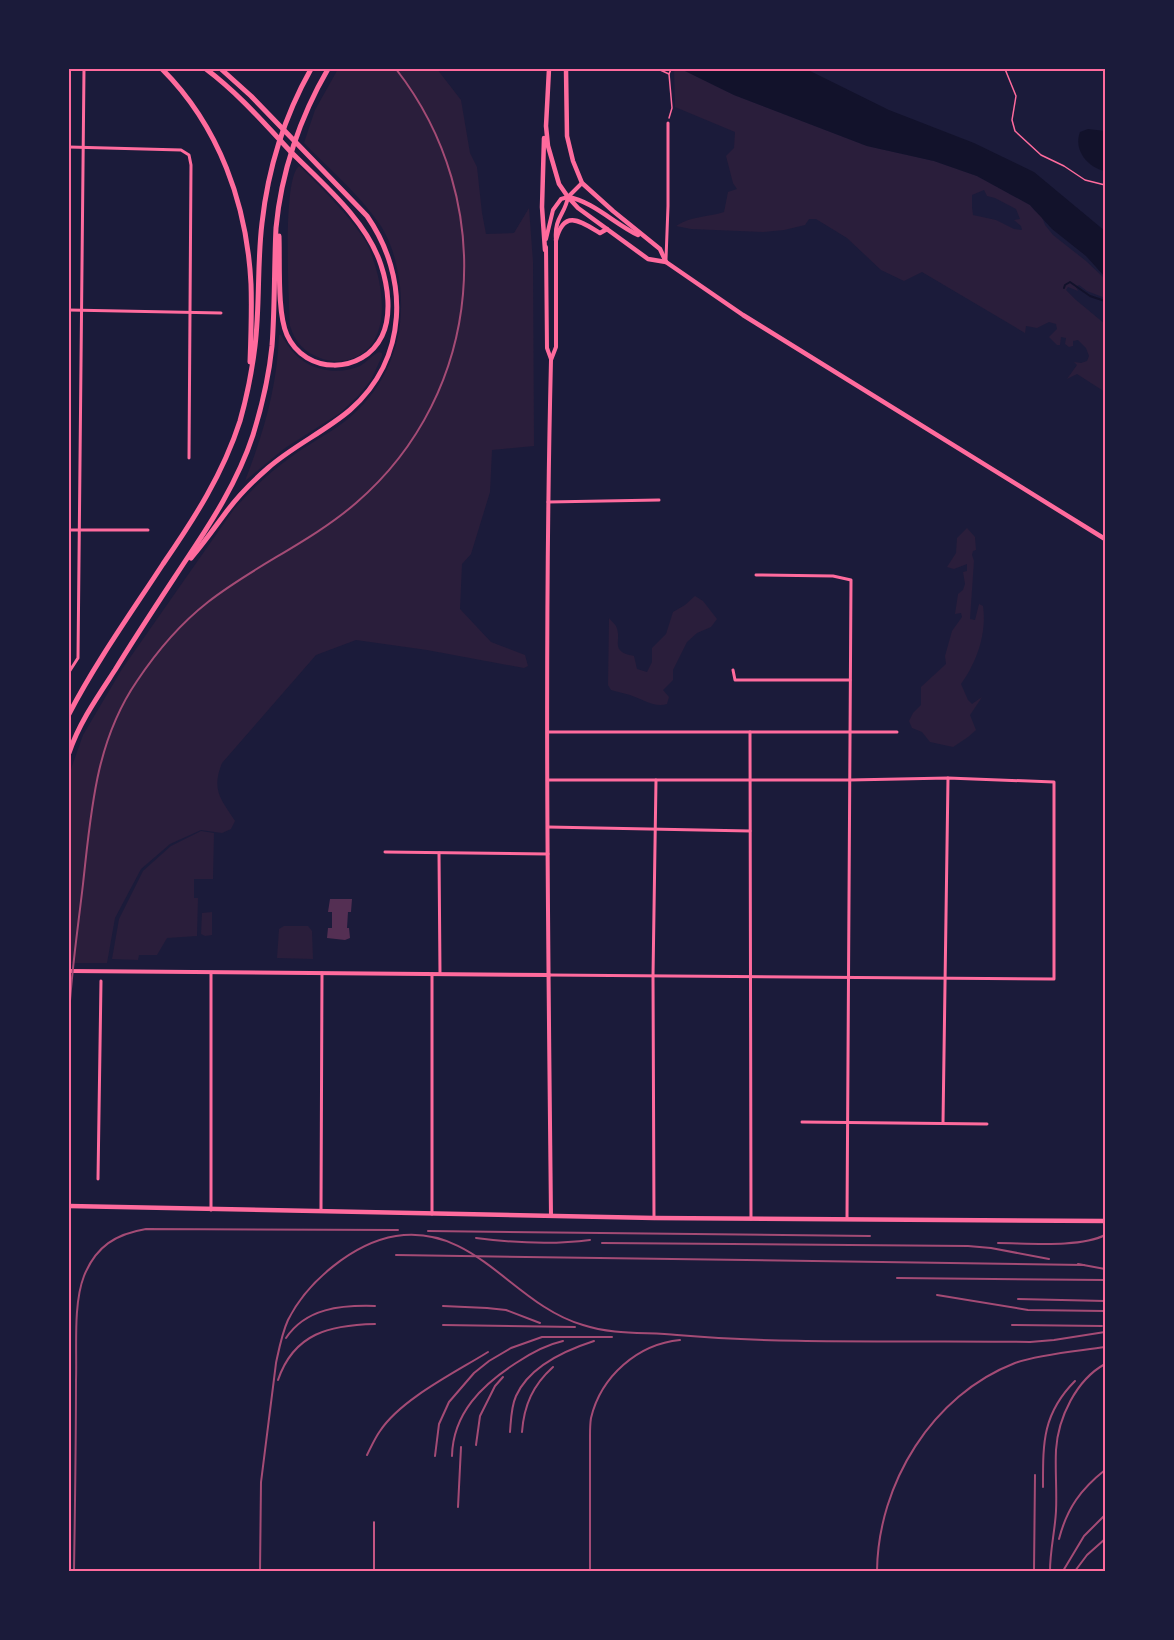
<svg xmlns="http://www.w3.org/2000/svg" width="1174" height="1640" font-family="Arial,sans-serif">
  <rect width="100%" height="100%" fill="#1b1b3a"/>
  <g fill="#2a1e3b" fill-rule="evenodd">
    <path d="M338 69H437L461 100 470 153 477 167 482 213 486 234 514 233 529 208 533 262 534 446 492 450 490 492 471 554 462 564 460 609 491 642 525 655 528 666 524 668 427 650 356 640 316 655 222 763C211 790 221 799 235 821L231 829 222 833 201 830 170 844 141 869 115 918 107 963H69V778L71 769 83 735 122 669 234 509C251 490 270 472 291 457 308 444 327 435 344 422 392 385 410 327 397 268 394 253 389 239 381 226 360 195 330 170 304 143L315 110Z"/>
    <path d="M674 69H681L734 95 867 146 934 161 977 176 1030 205 1035 211 1042 217 1045 225 1053 235 1086 261 1105 279V298L1087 291 1079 285 1076 287 1078 291 1068 287 1066 290 1076 300 1105 324V392L1077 374 1067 379 1077 365 1074 362 1081 363 1087 361 1089 356 1086 348 1078 340 1073 341V346L1069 347 1065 344 1066 338 1061 337 1060 345H1057L1049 337 1057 329 1056 324 1049 322 1037 328 1026 326 1025 333 922 272 904 281 881 270 847 238 816 219H809L805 225 784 230 763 232 691 229 676 226C691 216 708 217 724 212L728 192 737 189 733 183 726 156 734 148 735 132 675 107ZM984 190 987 196 995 198 1016 209 1020 219 1014 220 1021 226 1022 230 1014 229 996 220 973 215 972 207V195Z"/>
    <path d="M299 166C320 186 351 217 366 242 369 247 371 253 373 259 384 290 392 345 351 359 340 362 330 362 320 358 304 352 295 342 290 326 289 301 282 179 299 166Z"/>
    <path d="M279 335H281C287 344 293 354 302 360 317 372 343 374 360 366 367 362 372 355 379 352L382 353V356L371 380 358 396 340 413 285 448 245 481C264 431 277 388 279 335Z"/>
    <path d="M967 528 975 537 976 550 973 551 972 555 974 561 970 619 975 620 979 604 983 606C987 633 977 662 961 684L968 700 972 704 982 697 970 715 976 730 968 737 953 747 930 742 922 732 912 728 909 721 913 713 921 705V687L946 664 945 656 952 631 962 617 961 613 955 614 958 594 963 590 965 584 963 572 967 571V564L954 569 947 567 956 553 957 538Z"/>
    <path d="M695 596 703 601 717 619 711 627 697 633 687 642 673 670V680L663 690 669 697 667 704C655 708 642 699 630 695 624 693 617 692 611 690L608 685 609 618C611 621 614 623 616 626 623 641 608 651 634 656L637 669 647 672 652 662V648L666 634 673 612 685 605Z"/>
    <path d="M201 831 214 833 213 879H194V898H198L197 936 167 938 157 955H139L138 960 112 959 119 919 143 871 171 846Z"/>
    <path d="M212 912V935L205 936 201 934 202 913Z"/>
    <path d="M284 926H308L312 931 313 959 277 958 279 929Z"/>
  </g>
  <g fill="#12122b">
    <path d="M681 69H806L889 110 974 143 1034 172 1105 231V277L1086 256 1052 229 1030 205 977 176 934 161 867 146 734 95Z"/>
    <path d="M1088 129 1105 131V171C1088 168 1073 150 1080 132Z"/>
  </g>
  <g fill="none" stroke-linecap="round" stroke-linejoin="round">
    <path stroke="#12122b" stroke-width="2" d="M1064 288 1065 285 1070 282 1090 296 1105 301"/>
  </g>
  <path fill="#542f53" d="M330 899H352L351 912H348L347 928H349L350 938 345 940 327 938 328 928H332V912H328Z"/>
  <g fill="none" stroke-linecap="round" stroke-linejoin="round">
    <g stroke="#ff6b9d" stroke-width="1.5">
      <path d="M658 69 669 74 671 69"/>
      <path d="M1005 69 1016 96 1012 120 1015 131 1041 155 1064 166 1085 180 1105 185"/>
      <path d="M669 74 672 108 669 118"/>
    </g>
    <path stroke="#ff6b9d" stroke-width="1.5" d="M374 1522V1571"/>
    <g stroke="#ff6b9d" stroke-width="3">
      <path d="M69 147 181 150 189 155 191 165 189 458"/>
      <path d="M666 259 668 206V123"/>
      <path d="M69 310 221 313"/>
      <path d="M548 502 659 500"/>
      <path d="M69 530H148"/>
      <path d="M756 575 833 576 851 580 847 1218"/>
      <path d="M733 670 735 680H850"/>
      <path d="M69 672 78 658 84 69"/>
      <path d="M548 732H897"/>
      <path d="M750 732 751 1219"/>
      <path d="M548 780H850L948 778 1054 782V979L549 975"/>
      <path d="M548 827 750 831"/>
      <path d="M385 852 548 854"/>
      <path d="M439 853 440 974"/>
      <path d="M802 1122 987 1124"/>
      <path d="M943 1123 948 778"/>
      <path d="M98 1179 101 981"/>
      <path d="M211 1210V973"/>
      <path d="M321 1210 322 973"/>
      <path d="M432 1214V974"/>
      <path d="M654 1218 653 976 656 780"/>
    </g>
    <g stroke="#ff6b9d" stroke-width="4">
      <path d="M546 239 553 210 561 199 568 197 582 183"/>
      <path d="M546 247 547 348 551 359"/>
      <path d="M69 971 549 975"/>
      <path d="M551 1216C548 931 544 645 551 360L556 347V240C554 217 565 215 568 197"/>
    </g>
    <g stroke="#ff6b9d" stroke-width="4.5">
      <path d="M549 69 546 126 548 146 559 184 568 197 578 208 648 259 666 262 743 315 1105 539"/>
      <path d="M566 69 567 136 573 161 582 183 613 211 660 249 666 262"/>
      <path d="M544 138 542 207 545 250"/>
      <path d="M568 197C592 201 615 224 638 235"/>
      <path d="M556 240C564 209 580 221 600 233L607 229"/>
      <path d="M69 1206 654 1218 1105 1221"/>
    </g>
    <g stroke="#ff6b9d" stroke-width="5">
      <path d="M162 69C219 126 247 204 251 284 252 310 251 336 250 362"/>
      <path d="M206 69C238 93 264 123 291 152 323 184 367 221 381 265 388 286 392 315 382 336 363 375 305 375 287 335 277 313 280 262 279 236"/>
      <path d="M191 558C204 543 215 527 227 511 239 495 253 481 268 468 293 446 324 432 350 410 408 359 410 278 367 216L251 96 221 69"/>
      <path d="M69 714C96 662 131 613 163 564 194 519 223 474 240 421 247 396 252 371 255 346 260 305 257 264 262 223 268 169 284 117 311 69"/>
      <path d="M69 753C79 723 98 696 115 670 137 634 161 598 184 563 211 523 238 481 253 435 262 406 269 376 272 346 275 307 274 267 276 228 281 173 300 117 328 69"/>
    </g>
    <g stroke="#a44b75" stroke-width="2">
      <path d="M69 1017C71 973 78 928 83 884 91 813 95 742 137 681 157 651 180 624 208 602 255 565 311 542 356 503 485 392 499 201 396 69"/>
      <path d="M428 1231 870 1236"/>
      <path d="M476 1238C514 1243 552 1245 590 1240"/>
      <path d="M602 1243 968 1246 991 1248 1049 1259"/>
      <path d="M998 1243C1027 1243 1080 1248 1105 1235"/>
      <path d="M396 1255 1084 1265"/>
      <path d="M1078 1264 1105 1269"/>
      <path d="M897 1278 1105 1280"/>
      <path d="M937 1295 1028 1310 1105 1311"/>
      <path d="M1018 1299 1105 1301"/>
      <path d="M443 1306 487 1308 506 1310 540 1323"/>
      <path d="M443 1325 575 1327"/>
      <path d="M1012 1325 1102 1326"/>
      <path d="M286 1338C306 1308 341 1305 375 1306"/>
      <path d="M278 1380C294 1333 330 1325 375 1324"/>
      <path d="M510 1432C511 1420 511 1407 516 1396 529 1367 566 1350 594 1341"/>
      <path d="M522 1432C524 1405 533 1385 553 1367"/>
      <path d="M476 1445 480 1416 495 1386 503 1377"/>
      <path d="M367 1455C371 1447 375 1438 380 1431 401 1399 456 1372 488 1352"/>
      <path d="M435 1456 439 1424 449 1402 474 1373 489 1361 511 1348 542 1337H612"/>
      <path d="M452 1456C453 1413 482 1385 516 1363 531 1353 545 1345 563 1341"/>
      <path d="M1043 1487C1043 1444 1042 1414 1075 1381"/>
      <path d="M458 1507 461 1447"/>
      <path d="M1059 1539C1067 1508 1081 1489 1105 1470"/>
      <path d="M74 1571C75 1507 76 1443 76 1380 77 1349 73 1304 84 1276 96 1246 116 1234 146 1229L398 1230"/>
      <path d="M260 1571 261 1482 276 1363C279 1349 282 1333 288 1320 307 1282 353 1243 396 1236 476 1224 513 1305 583 1325 614 1335 645 1332 677 1335 794 1345 913 1340 1030 1342L1054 1340 1105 1332"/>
      <path d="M590 1571V1436C590 1430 590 1424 591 1418 601 1376 638 1344 680 1340"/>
      <path d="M877 1571C878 1484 932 1395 1015 1363 1040 1354 1079 1351 1105 1347"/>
      <path d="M1034 1571 1035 1475"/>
      <path d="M1050 1571C1050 1550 1055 1531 1056 1511 1057 1491 1055 1470 1056 1450 1058 1418 1076 1380 1105 1364"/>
      <path d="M1063 1571 1084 1536 1105 1515"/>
      <path d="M1075 1571 1087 1555 1105 1539"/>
    </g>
  </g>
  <rect width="1174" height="1640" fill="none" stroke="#1b1b3a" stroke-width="141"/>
  <rect x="70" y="70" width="1034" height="1500" fill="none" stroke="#ff6b9d" stroke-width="2"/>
</svg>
